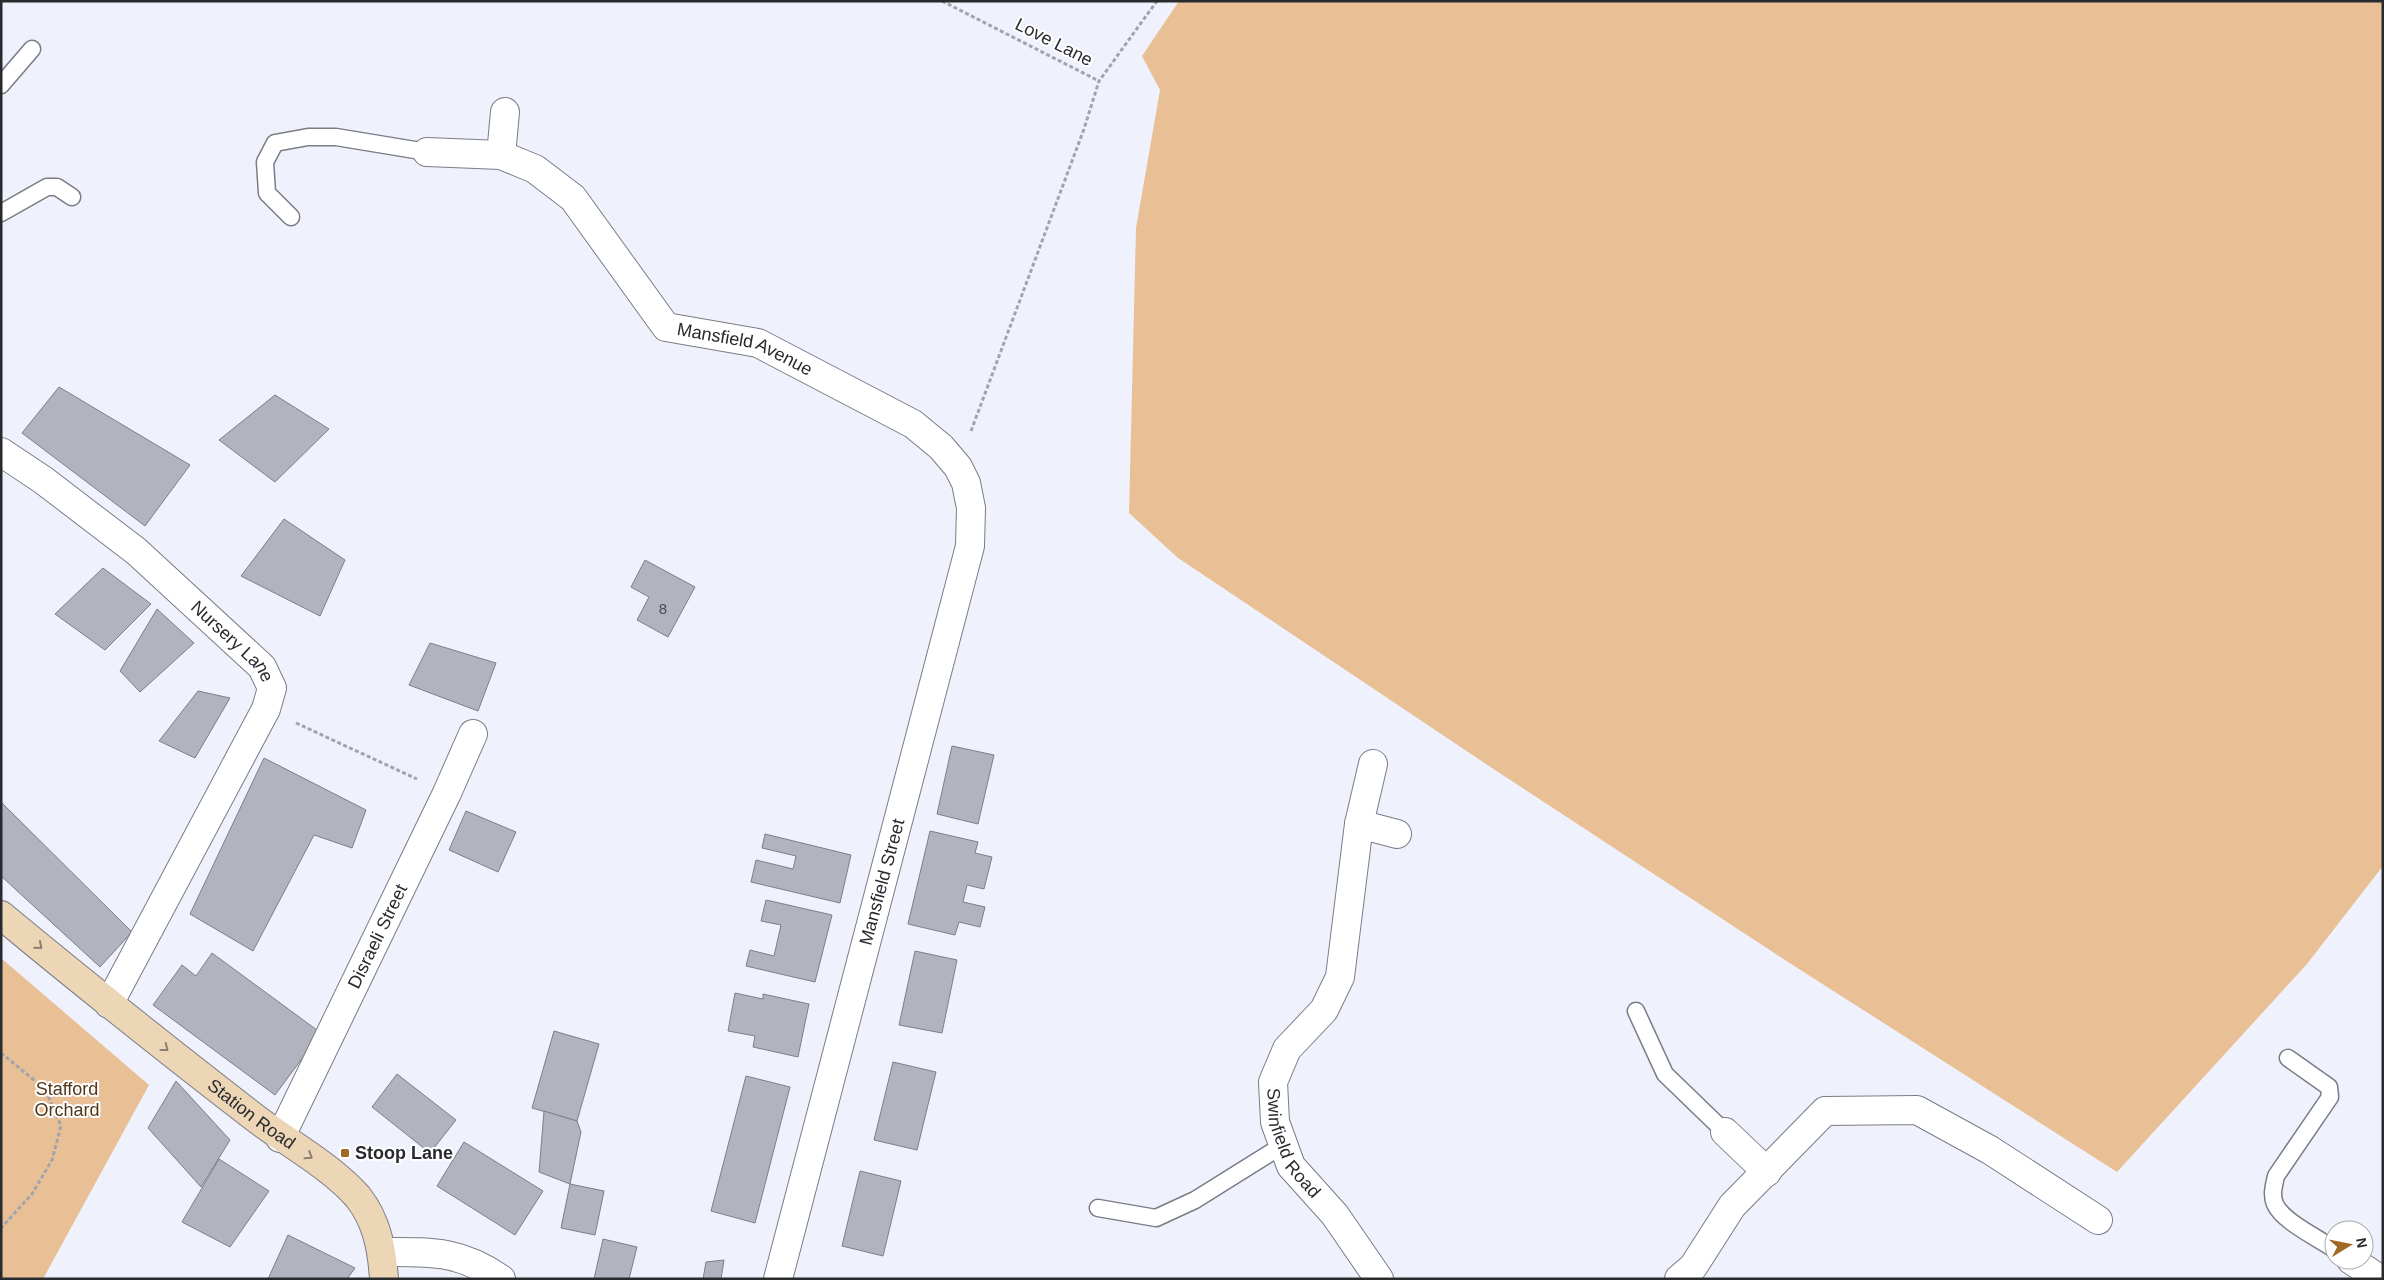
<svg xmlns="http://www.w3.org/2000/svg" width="2384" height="1280" font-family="Arial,sans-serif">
  <rect width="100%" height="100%" fill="#eff2fd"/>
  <g fill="#e9c095">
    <path d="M1179 1H2383V866L2307 964 2117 1172 1788 962 1495 770 1178 558 1129 513 1136 228 1160 90 1142 56Z"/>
    <path d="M1 958 149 1085 43 1279H1Z"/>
  </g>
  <g fill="#b1b4be" stroke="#7c7e88">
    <path d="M59 387 190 465 145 526 22 433Z"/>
    <path d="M275 395 329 429 275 482 219 440Z"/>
    <path d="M284 519 345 560 320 616 241 576Z"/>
    <path d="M645 560 695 587 668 637 637 620 649 597 631 587Z"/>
    <path d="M103 568 151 604 105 650 55 614Z"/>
    <path d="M157 609 194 643 140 692 120 671Z"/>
    <path d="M430 643 496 663 478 711 409 685Z"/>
    <path d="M198 691 230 698 195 758 159 741Z"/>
    <path d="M952 746 994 755 978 824 937 814Z"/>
    <path d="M264 758 366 810 352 848 314 835 253 951 190 914Z"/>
    <path d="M1 802 132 932 100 967 1 876Z"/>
    <path d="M466 811 516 832 498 872 449 850Z"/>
    <path d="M930 831 978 842 975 853 992 857 984 889 967 885 963 902 985 907 980 927 959 922 955 935 908 924Z"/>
    <path d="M765 834 851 855 840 903 751 882 756 860 793 869 796 856 762 848Z"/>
    <path d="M766 900 832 915 815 982 746 966 750 950 774 956 781 925 761 921Z"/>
    <path d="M915 951 957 960 942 1033 899 1025Z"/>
    <path d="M212 953 321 1033 275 1095 153 1005 182 965 196 976Z"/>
    <path d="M735 993 763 999V994L809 1004 798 1057 753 1047 755 1036 728 1031Z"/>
    <path d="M554 1031 599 1044 577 1121 532 1108Z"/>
    <path d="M893 1062 936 1072 917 1150 874 1140Z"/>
    <path d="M397 1074 456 1120 430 1153 372 1107Z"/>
    <path d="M746 1076 790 1087 755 1223 711 1211Z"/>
    <path d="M176 1081 230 1140 201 1187 148 1128Z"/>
    <path d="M544 1111 577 1121 581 1132 570 1184 539 1172Z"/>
    <path d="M464 1142 543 1191 515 1235 437 1186Z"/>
    <path d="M219 1159 269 1191 230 1247 182 1222Z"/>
    <path d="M860 1171 901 1181 883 1256 842 1246Z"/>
    <path d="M570 1184 604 1191 595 1235 561 1228Z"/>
    <path d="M288 1235 355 1268 347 1279H268Z"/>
    <path d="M603 1239 637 1247 629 1279H594Z"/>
    <path d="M724 1260 721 1279H703L706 1262Z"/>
  </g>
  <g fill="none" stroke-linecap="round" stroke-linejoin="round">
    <g stroke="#7a7c86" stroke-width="19">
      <g id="lane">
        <path d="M1 85 32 49"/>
        <path d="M1 213 47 187H57L72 197"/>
        <path d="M291 217 267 193 265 162 275 143 308 137H336L427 152"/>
        <path d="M1636 1011 1665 1074 1725 1132"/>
        <path d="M2288 1058 2329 1087 2330 1097 2276 1176C2274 1186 2271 1194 2275 1204 2282 1221 2318 1238 2334 1249"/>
        <path d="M1098 1208 1156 1218 1195 1200 1283 1145"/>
      </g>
    </g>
    <g stroke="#7a7c86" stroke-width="30">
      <g id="street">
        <path id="s1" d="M427 152 501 155 535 169 573 198 666 327 758 343 913 424 941 447 958 467 966 483 971 508 970 546 778 1279"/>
        <path d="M501 155 505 112"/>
        <path id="s2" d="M1 452 43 480 136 551 262 667 272 688 266 709 109 1004"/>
        <path id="s3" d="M1373 764 1359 824 1340 977 1324 1010 1287 1049 1273 1082 1275 1122 1291 1166 1335 1215 1379 1279"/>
        <path d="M1359 824 1397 834"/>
        <path d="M1725 1132 1767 1172"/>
        <path id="s4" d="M280 1138 447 793 473 734"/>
        <path d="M382 1252C431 1252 459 1250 501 1279"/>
        <path d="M2351 1260 2380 1279"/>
        <path d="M1679 1279 1693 1267 1732 1206 1825 1111 1917 1110 1990 1150 2098 1220"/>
      </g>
    </g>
    <g stroke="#7a7c86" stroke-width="30">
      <g id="secondary">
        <path id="s5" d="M1 915C83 983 166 1049 250 1114 284 1141 330 1165 358 1197 377 1221 382 1249 384 1279"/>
      </g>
    </g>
    <g stroke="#a2a4ad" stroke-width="3" stroke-dasharray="4 2.5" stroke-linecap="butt">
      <path d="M942 1 1099 81"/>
      <path d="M971 431 1084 129 1099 81 1157 1"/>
      <path d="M296 723 417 779"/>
      <path d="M1 1053 45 1089 61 1126 52 1160 32 1194 1 1228"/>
    </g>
    <use href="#lane" stroke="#fff" stroke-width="16"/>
    <use href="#street" stroke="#fff" stroke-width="28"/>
    <use href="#secondary" stroke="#ecd6b6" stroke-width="28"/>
  </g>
  <defs><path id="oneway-chevron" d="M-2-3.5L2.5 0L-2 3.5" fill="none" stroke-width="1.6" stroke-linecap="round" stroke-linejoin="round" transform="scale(1.25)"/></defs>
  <g stroke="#8a8072">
    <use href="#oneway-chevron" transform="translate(39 946) rotate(40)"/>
    <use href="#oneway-chevron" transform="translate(165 1048) rotate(38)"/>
    <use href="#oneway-chevron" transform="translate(309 1156) rotate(33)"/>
  </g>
  <rect fill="#a06925" stroke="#fff" stroke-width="2" x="340" y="1148" width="10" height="10" rx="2.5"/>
  <g text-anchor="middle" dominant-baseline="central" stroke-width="4" stroke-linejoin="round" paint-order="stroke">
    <g font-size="15" fill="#4b4c52">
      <text x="663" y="608">8</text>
    </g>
    <g font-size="18" fill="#292a2e" stroke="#fff">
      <text transform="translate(1054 42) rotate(27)">Love Lane</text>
      <text stroke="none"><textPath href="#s1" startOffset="400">Mansfield Avenue</textPath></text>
      <text stroke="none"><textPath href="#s2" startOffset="300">Nursery Lane</textPath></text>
      <text transform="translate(882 882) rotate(-75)">Mansfield Street</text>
      <text stroke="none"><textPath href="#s4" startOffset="224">Disraeli Street</textPath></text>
      <text stroke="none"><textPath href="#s5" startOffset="320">Station Road</textPath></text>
      <text stroke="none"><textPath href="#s3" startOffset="408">Swinfield Road</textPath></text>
    </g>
    <g font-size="18" fill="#503719" stroke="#fff">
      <text x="67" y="1089">Stafford<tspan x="67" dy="21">Orchard</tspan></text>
    </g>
    <g font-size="18" font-weight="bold" fill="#292a2e" stroke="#fff" text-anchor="start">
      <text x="355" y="1153">Stoop Lane</text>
    </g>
  </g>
  <rect width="2384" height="1280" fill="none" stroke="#292a2e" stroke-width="5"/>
  <g transform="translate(2349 1245) rotate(80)"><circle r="24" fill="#ffffff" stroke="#a9aaab"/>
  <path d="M0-4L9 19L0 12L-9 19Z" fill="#a06925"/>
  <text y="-8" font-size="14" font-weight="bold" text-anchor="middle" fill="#292a2e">N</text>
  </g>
</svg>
